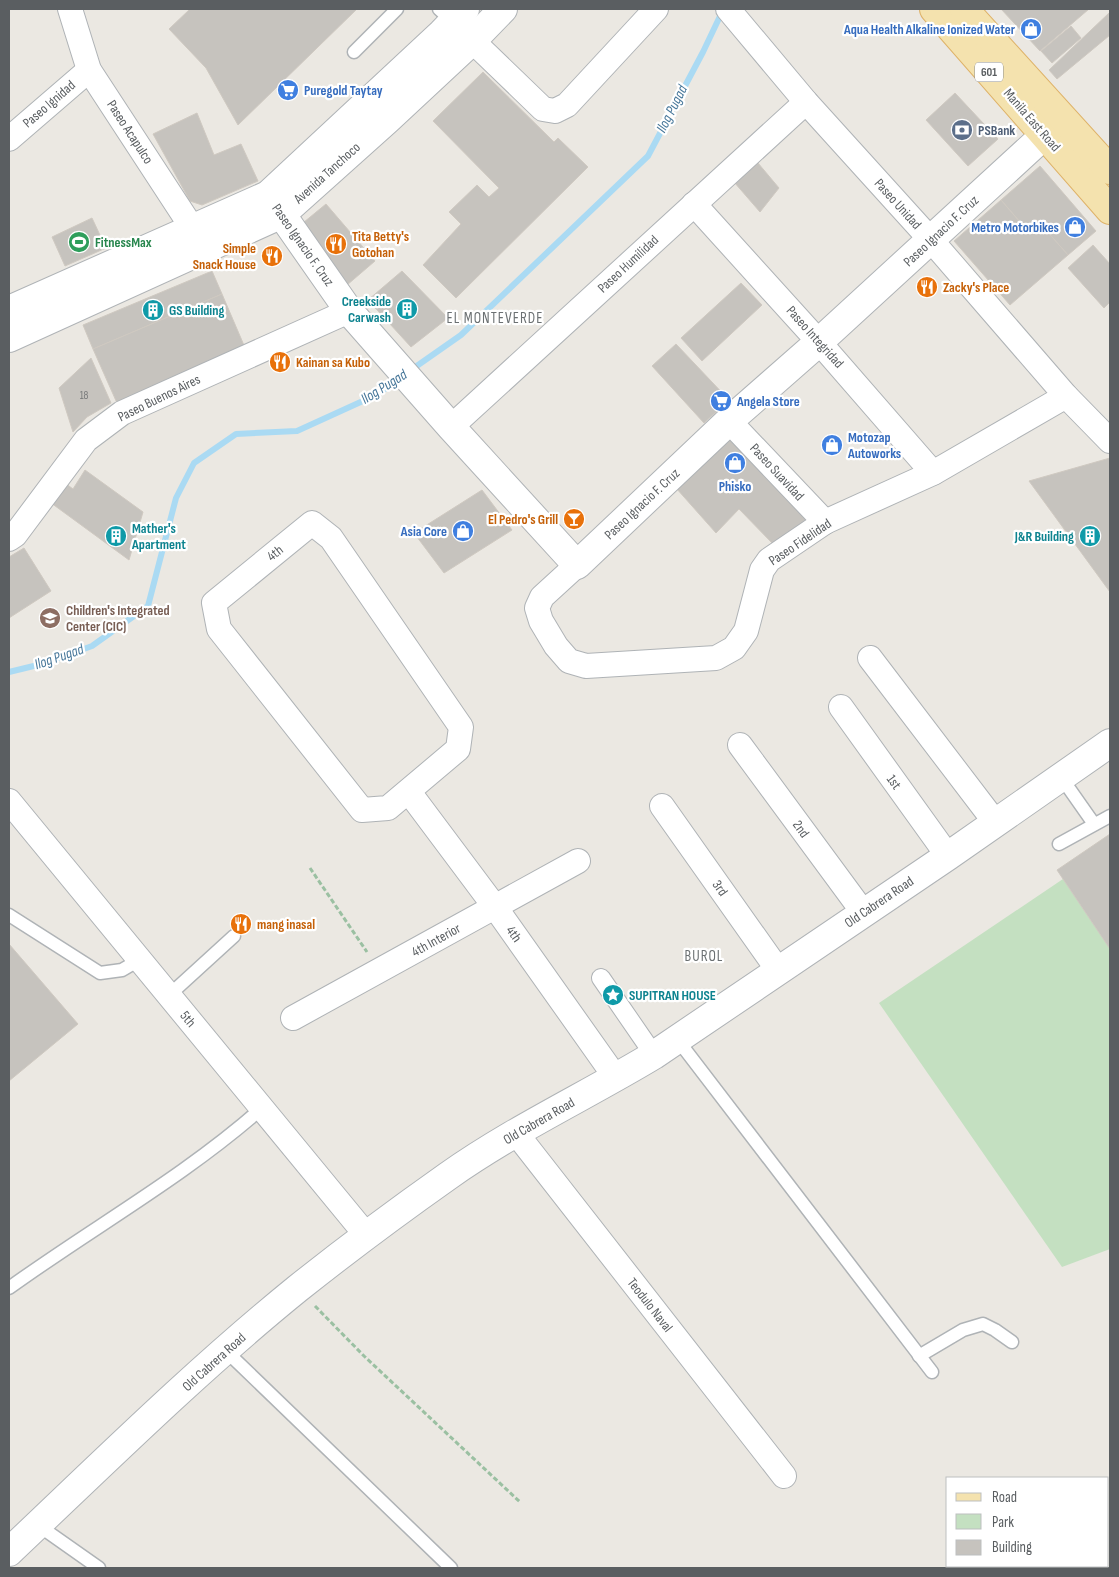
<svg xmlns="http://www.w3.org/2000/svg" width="1119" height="1577" font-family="'Sofia Sans Condensed',sans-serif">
  <rect width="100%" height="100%" fill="#ebe8e2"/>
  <path fill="#c4e0c1" d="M1063 879 1110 949V1249L1062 1267 879 1003Z"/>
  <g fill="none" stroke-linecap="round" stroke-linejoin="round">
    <g stroke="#aadaf3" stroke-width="6">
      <path d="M411 370 461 335 648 156 703 52 722 12"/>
      <path d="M9 672 46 663 92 646 148 606 176 498 194 463 236 434 297 431 376 395 401 378"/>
    </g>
  </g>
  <g fill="#c6c3be" stroke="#cfc9c1">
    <path d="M190 9H357L238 125 206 68 169 29Z"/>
    <path d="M1001 9H1089L1040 51Z"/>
    <path d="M1109 13 1110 35 1057 79 1049 70Z"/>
    <path d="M1071 26 1081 38 1052 63 1041 51Z"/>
    <path d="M483 72 554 142 558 138 588 167 456 298 423 265 461 224 449 212 477 185 489 197 499 188 433 121Z"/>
    <path d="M955 93 998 139 968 166 926 120Z"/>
    <path d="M197 113 214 155 241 144 258 181 202 205 190 201 153 134Z"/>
    <path d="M758 163 779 188 760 212 734 182Z"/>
    <path d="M1040 166 1096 231 1068 255 1036 219 1026 229 1001 200Z"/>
    <path d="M1001 200 1026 229 1036 219 1068 255 1010 305 954 241Z"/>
    <path d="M326 204 375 261 347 285 298 227Z"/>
    <path d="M92 218 106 248 65 266 52 237Z"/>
    <path d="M1093 245 1110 264V302L1104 308 1068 268Z"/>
    <path d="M212 271 222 294 93 349 83 325Z"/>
    <path d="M402 271 448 318 411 347 368 300Z"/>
    <path d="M741 283 762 305 702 361 681 338Z"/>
    <path d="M222 294 246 350 117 403 93 349Z"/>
    <path d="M676 344 729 400 704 423 652 366Z"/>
    <path d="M91 358 111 403 87 417 73 432 59 388Z"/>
    <path d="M733 435 808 519 773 544 739 509 716 533 676 488Z"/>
    <path d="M1110 458V592L1029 481Z"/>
    <path d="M85 470 143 512 129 560 47 500 61 480 73 489Z"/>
    <path d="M482 490 512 530 444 573 414 533Z"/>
    <path d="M24 548 51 591 9 618V557Z"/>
    <path d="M1110 834V949L1057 870Z"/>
    <path d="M9 944 78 1024 9 1081Z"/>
  </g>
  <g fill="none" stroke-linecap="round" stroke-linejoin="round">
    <g stroke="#afb3b6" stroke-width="15">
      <g id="service">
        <path d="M439 9 452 21"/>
        <path d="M354 52 397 9"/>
        <path d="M1061 777 1094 824"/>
        <path d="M1059 844 1110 816"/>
        <path d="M9 915 100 973 122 970 139 960"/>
        <path d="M170 997 177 988 234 936"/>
        <path d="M677 1039 932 1372"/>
        <path d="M9 1288C92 1228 184 1177 262 1108"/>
        <path d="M226 1351 451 1568"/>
        <path d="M919 1356 963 1330 983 1324 995 1330 1012 1342"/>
        <path d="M38 1525 99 1568"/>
      </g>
    </g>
    <g stroke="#afb3b6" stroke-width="20">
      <path id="pedestrian" d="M601 978 654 1055"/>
    </g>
    <g stroke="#afb3b6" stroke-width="26">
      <g id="minor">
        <path d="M70 9 89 70 202 243"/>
        <path d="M728 9 806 102 931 240 1066 396 1110 441"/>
        <path d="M459 28 543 109 555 111 567 105 656 9"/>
        <path d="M9 139 89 70"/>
        <path d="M694 204 819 342 933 473"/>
        <path d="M729 421 825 522"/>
        <path d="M451 427 806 102"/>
        <path d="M312 523 331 538 461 727 458 749 388 808 362 810 219 629 214 603Z"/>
        <path d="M9 539 15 535 86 440 122 413 349 311"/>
        <path d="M577 565 542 597 537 608 541 621 556 646 569 661 586 666 716 658 734 648 746 631 762 570 769 560 825 522 933 473 1066 396"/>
        <path d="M870 658 995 822"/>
        <path d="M841 707 948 856"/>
        <path d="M740 745 863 912"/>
        <path d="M409 792 495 907 616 1078"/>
        <path d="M9 801 367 1236"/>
        <path d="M662 806 778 970"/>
        <path d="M293 1018 578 861"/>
        <path d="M516 1133 784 1476"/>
      </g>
    </g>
    <g stroke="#afb3b6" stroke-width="30">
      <g id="tertiary">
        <path d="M268 195 349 311 451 427 577 565 729 421 819 342 1061 120"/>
        <path d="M9 310 268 195 442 33 465 9"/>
        <path d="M9 338 282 214 387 120 473 40 503 9"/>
        <path d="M9 1552C103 1463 196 1371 297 1289 346 1250 397 1212 448 1176 513 1130 586 1096 654 1055L948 856 1110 743"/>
      </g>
    </g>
    <g stroke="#deb268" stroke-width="30">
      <g id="primary">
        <path d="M934 9 1110 210"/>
        <path d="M964 9 1110 170"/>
      </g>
    </g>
    <g stroke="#9bc0a2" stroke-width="3" stroke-dasharray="5 2.5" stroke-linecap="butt">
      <path d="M310 868 367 952"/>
      <path d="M315 1306 364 1356 520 1502"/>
    </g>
    <use href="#service" stroke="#fff" stroke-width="12"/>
    <use href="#pedestrian" stroke="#fff" stroke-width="18"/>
    <use href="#minor" stroke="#fff" stroke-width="24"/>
    <use href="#tertiary" stroke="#fff" stroke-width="28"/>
    <use href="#primary" stroke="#f4e2ae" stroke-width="28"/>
  </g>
  <defs>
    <g id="shop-disc" transform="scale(1.125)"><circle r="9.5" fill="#3f7fe0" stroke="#fff"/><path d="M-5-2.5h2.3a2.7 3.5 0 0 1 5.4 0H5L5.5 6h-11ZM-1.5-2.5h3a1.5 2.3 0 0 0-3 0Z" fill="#fff"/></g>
    <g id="supermarket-disc" transform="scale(1.125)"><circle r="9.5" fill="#3f7fe0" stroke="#fff"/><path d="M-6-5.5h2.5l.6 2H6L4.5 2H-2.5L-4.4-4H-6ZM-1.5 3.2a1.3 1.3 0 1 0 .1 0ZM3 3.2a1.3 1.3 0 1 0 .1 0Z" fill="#fff"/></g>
    <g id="bank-disc" transform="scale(1.125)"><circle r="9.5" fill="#5c6f8a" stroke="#fff"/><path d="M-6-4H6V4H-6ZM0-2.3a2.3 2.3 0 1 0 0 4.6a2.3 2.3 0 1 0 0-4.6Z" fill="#fff"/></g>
    <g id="stadium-disc" transform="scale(1.125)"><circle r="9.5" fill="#2e9e5b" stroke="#fff"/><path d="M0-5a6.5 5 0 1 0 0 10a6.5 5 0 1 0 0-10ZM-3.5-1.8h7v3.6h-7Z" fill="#fff"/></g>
    <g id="restaurant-disc" transform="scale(1.125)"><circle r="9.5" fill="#e8710a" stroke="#fff"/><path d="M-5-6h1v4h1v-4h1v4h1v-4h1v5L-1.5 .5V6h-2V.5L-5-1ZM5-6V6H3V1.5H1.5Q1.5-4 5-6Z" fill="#fff"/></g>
    <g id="building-disc" transform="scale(1.125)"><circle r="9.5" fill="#0f9aa8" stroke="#fff"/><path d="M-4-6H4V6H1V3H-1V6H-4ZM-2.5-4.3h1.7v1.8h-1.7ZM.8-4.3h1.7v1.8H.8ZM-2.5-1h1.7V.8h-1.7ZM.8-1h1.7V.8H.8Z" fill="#fff"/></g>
    <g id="bar-disc" transform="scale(1.125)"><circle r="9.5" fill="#e8710a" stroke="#fff"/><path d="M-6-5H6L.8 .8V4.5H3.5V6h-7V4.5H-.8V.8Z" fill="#fff"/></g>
    <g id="school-disc" transform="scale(1.125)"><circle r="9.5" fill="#8d6e63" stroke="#fff"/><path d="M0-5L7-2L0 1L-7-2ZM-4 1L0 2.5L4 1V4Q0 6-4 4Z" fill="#fff"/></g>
    <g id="sight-disc" transform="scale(1.125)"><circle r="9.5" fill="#0f9aa8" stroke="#fff"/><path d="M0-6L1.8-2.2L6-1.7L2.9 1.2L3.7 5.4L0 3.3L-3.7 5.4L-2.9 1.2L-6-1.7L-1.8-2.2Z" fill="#fff"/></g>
  </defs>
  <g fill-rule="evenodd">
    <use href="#shop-disc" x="1031" y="29"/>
    <use href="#supermarket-disc" x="288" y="90"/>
    <use href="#bank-disc" x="962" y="130"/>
    <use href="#shop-disc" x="1075" y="227"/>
    <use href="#stadium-disc" x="79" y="242"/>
    <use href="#restaurant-disc" x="336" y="244"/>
    <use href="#restaurant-disc" x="272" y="256"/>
    <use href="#restaurant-disc" x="927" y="287"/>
    <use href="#building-disc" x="407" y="309"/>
    <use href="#building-disc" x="153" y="310"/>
    <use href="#restaurant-disc" x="280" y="362"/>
    <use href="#supermarket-disc" x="721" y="401"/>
    <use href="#shop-disc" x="832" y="445"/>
    <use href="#shop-disc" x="735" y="463"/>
    <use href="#bar-disc" x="574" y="519"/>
    <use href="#shop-disc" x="463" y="531"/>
    <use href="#building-disc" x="116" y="536"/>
    <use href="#building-disc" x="1090" y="536"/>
    <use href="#school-disc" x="50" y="618"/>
    <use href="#restaurant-disc" x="241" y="924"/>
    <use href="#sight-disc" x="613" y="995"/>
  </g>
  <g text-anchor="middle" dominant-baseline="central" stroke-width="4.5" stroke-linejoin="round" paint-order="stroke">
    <g font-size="11" fill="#757778">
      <text x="84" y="395">18</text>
    </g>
    <rect fill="#fff" stroke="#8c8e90" stroke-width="1" x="975" y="62.5" width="28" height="19" rx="4"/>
    <g font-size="12" font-weight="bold" fill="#5a5e61">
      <text x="989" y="72">601</text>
    </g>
    <g font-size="14" font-weight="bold" fill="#366cbe" stroke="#fff" text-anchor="end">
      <text x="1015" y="29">Aqua Health Alkaline Ionized Water</text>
      <text x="304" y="90" text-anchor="start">Puregold Taytay</text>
      <text x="1059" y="227">Metro Motorbikes</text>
      <text x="737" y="401" text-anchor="start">Angela Store</text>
      <text x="848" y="437" text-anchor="start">Motozap<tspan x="848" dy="16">Autoworks</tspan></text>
      <text x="735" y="486" text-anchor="middle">Phisko</text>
      <text x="447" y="531">Asia Core</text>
    </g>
    <g font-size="14" fill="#5a5e61" stroke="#fff">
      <text transform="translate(49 104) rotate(-41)">Paseo Ignidad</text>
      <text transform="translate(1032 120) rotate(49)">Manila East Road</text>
      <text transform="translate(130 132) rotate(57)">Paseo Acapulco</text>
      <text transform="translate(327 173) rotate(-42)">Avenida Tanchoco</text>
      <text transform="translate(898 204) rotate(48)">Paseo Unidad</text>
      <text transform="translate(941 231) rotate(-43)">Paseo Ignacio F. Cruz</text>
      <text transform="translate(303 245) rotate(55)">Paseo Ignacio F. Cruz</text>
      <text transform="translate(628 264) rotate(-43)">Paseo Humilidad</text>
      <text transform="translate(815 337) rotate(48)">Paseo Integridad</text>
      <text transform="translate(159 398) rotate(-26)">Paseo Buenos Aires</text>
      <text transform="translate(777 472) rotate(47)">Paseo Suavidad</text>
      <text transform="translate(642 504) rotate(-43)">Paseo Ignacio F. Cruz</text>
      <text transform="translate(800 542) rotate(-34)">Paseo Fidelidad</text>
      <text transform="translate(275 553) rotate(-39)">4th</text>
      <text transform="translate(894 782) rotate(54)">1st</text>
      <text transform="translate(801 829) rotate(54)">2nd</text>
      <text transform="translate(720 888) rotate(55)">3rd</text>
      <text transform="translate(879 902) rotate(-34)">Old Cabrera Road</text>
      <text transform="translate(514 934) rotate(55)">4th</text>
      <text transform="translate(436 940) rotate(-29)">4th Interior</text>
      <text transform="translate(188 1019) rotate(50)">5th</text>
      <text transform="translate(539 1121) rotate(-30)">Old Cabrera Road</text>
      <text transform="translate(650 1305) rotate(52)">Teodulo Naval</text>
      <text transform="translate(214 1362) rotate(-42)">Old Cabrera Road</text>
    </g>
    <g font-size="14" font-weight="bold" fill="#4e5e75" stroke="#fff" text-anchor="start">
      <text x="978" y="130">PSBank</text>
    </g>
    <g font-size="14" font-weight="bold" fill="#c56008" stroke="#fff" text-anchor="start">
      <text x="352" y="236">Tita Betty's<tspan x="352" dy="16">Gotohan</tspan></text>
      <text x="256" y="248" text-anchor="end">Simple<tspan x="256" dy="16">Snack House</tspan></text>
      <text x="943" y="287">Zacky's Place</text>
      <text x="296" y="362">Kainan sa Kubo</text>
      <text x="558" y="519" text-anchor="end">El Pedro's Grill</text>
      <text x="257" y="924">mang inasal</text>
    </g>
    <g font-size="14" font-weight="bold" fill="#27864d" stroke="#fff" text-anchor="start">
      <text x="95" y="242">FitnessMax</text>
    </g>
    <g font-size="14" font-weight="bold" fill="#0d838f" stroke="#fff" text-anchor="start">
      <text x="391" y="301" text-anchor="end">Creekside<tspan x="391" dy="16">Carwash</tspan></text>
      <text x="169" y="310">GS Building</text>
      <text x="132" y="528">Mather's<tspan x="132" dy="16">Apartment</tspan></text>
      <text x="1074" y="536" text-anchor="end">J&amp;R Building</text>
      <text x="629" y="995">SUPITRAN HOUSE</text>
    </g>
    <g font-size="14" font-weight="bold" fill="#785e54" stroke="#fff" text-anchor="start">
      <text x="66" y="610">Children's Integrated<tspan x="66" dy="16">Center (CIC)</tspan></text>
    </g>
    <g font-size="15" font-style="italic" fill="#47779a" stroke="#fff">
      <text transform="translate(672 109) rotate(-63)">Ilog Pugad</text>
      <text transform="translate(384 387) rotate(-32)">Ilog Pugad</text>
      <text transform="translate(59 657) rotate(-19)">Ilog Pugad</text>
    </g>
    <g font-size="15" letter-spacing="1" fill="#6b7072" stroke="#fff">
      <text x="495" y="318">EL MONTEVERDE</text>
      <text x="704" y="956">BUROL</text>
    </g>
  </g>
  <rect width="1119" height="1577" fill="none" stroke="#5a5e61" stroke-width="20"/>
  <rect x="946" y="1477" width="162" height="90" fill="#ffffff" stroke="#bdbfc0"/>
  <rect x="956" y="1493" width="25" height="8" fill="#f4e2ae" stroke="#bdbfc0"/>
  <text x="992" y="1502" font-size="15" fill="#5a5e61">Road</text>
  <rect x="956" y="1514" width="25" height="15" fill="#c4e0c1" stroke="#bdbfc0"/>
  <text x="992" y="1527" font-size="15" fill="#5a5e61">Park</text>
  <rect x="956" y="1540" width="25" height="15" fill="#c6c3be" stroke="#bdbfc0"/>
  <text x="992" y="1552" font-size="15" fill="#5a5e61">Building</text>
</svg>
